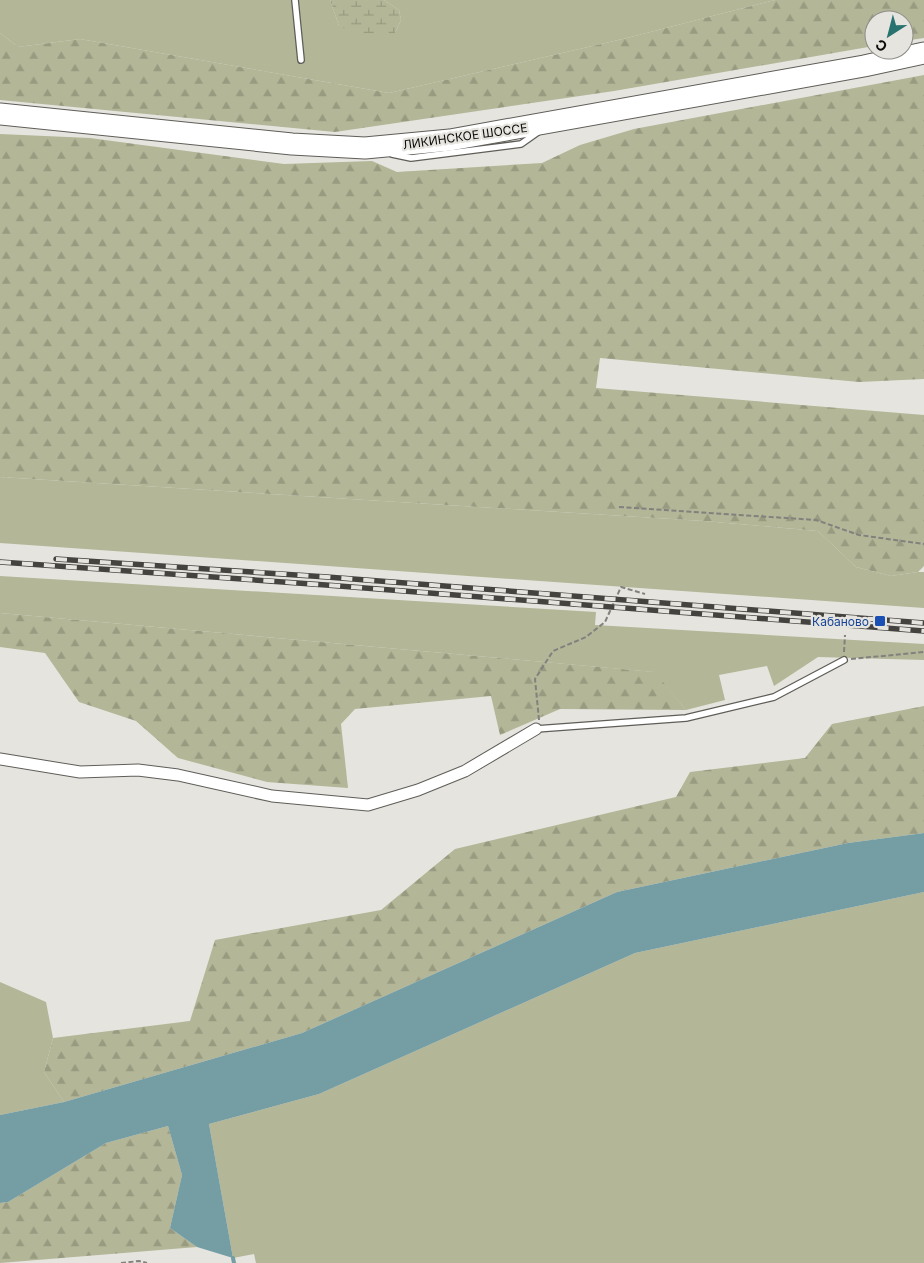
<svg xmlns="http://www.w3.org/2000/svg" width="924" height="1263" font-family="Inter,sans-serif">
  <defs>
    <pattern id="forest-firs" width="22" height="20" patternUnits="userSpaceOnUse" patternTransform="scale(1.25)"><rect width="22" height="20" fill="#b3b697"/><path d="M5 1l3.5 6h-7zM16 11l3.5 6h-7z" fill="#999b81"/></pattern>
    <pattern id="wetland-marsh" width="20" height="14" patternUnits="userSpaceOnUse" patternTransform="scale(1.25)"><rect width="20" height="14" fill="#b3b697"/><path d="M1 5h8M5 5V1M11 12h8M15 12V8" fill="none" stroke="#999b81"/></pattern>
  </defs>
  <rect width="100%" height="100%" fill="#e6e4de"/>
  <g fill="#b3b697">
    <path d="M0 0H330L339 26 395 33 401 20 399 10 384 0H775L627 38 389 93 80 39 18 47 0 33Z"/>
    <path d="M0 477 704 521 818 531 856 567 891 576 918 572H924V608L0 543Z"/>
    <path d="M0 576 596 612 595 625 924 644V660L818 657 774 686 767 666 719 675 725 700 686 710 654 672 0 613Z"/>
    <path d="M924 892V1263H256L254 1254 233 1258 209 1124 319 1094 635 953Z"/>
    <path d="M0 982 46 1002 53 1038 44 1072 64 1102 0 1115Z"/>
  </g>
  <g fill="url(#forest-firs)">
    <path d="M775 0H924V38L904 41V20H874V46L614 91 335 132 0 100V33L18 47 80 39 389 93 627 38Z"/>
    <path d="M924 75V379L859 382 600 358 596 388 924 415V566L918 572 891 576 856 567 818 531 704 521 0 477V134L90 138 284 164 372 161 397 172 542 163 580 145 634 129Z"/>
    <path d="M0 613 655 672 686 710 560 709 500 735 491 696 355 709 341 724 348 788 267 782 178 758 136 721 79 702 45 653 0 647Z"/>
    <path d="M924 706V833L848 843 617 892 302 1033 64 1102 44 1072 53 1038 190 1021 215 940 381 910 455 849 676 797 690 772 805 758 832 724Z"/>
    <path d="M168 1126 182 1175 170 1228 197 1247 0 1263V1203L8 1202 106 1143Z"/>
  </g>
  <path fill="url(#wetland-marsh)" d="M330 0H384L399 10 401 20 395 33C378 40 355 34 339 26Z"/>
  <path fill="#749da4" d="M924 833V892L635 953 319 1094 209 1124 233 1258 197 1247 170 1228 182 1175 168 1126 106 1143 8 1202 0 1203V1115L64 1102 302 1033 617 892 848 843Z"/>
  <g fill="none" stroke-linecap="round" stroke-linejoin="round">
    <path stroke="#749da4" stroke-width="4" d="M233 1258 234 1263"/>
    <g stroke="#5f5d58" stroke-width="8">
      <g id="lane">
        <path d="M295 0 301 60"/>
        <path d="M392 154 411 158 521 144 538 132"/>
        <path d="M536 729 686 718 774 697 844 660"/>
      </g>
    </g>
    <g stroke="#5f5d58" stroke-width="13">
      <path id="street" d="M0 759 80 772 138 770 178 775 272 796 368 805 418 790 465 771 536 729"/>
    </g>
    <g stroke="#5f5d58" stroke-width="23">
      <path id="highway" d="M0 114 292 144 365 148 450 140 864 66 924 53"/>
    </g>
    <g stroke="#82817d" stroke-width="2" stroke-dasharray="5 2.5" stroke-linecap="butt">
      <path d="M619 507 816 520 859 535 924 544"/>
      <path d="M844 652 845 635"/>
      <path d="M851 659 924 652"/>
      <path d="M539 720 535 679 553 651 586 637 605 622 621 587 645 594"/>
      <path d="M121 1263 139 1261 147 1263"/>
    </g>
    <use href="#lane" stroke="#fff" stroke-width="5.5"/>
    <use href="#street" stroke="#fff" stroke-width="11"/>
    <use href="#highway" stroke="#fff" stroke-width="21"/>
    <g stroke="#454340" stroke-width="5.5">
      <g id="rail">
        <path d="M56 559 327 577 924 623"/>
        <path d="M0 562 326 585 924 631"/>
      </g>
    </g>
    <use href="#rail" stroke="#e6e4de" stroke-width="4" stroke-dasharray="11" stroke-linecap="butt"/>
  </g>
  <rect fill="#1a4fb4" stroke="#e6e4de" stroke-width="2" x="874" y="615" width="12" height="12" rx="2.5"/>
  <g text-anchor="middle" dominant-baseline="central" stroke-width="4.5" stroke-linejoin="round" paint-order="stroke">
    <g font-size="12" fill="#0c0b09" stroke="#e6e4de">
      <text transform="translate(465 136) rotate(-8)">ЛИКИНСКОЕ ШОССЕ</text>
    </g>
    <g font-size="12" fill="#164399" stroke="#e6e4de" text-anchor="end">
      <text x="869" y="621">Кабаново</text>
    </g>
  </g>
  <g transform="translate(889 35) rotate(216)"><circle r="24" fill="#e6e4de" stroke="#8f8d89"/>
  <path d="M0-4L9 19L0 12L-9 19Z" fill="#287270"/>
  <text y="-8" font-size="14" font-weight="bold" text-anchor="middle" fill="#0c0b09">С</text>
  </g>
</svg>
